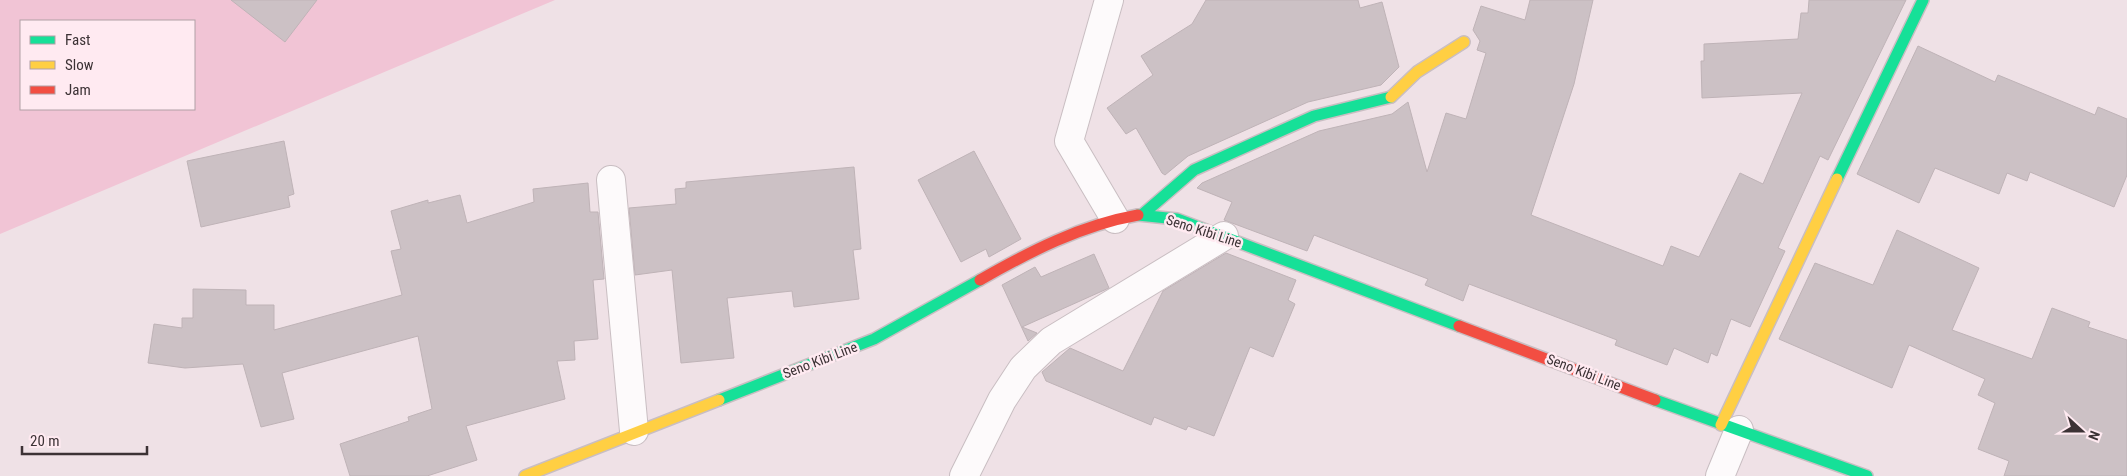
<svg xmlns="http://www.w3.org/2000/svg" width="2127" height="476" font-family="'Roboto Condensed',sans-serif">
  <rect width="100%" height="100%" fill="#efe1e6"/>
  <path fill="#f1c4d5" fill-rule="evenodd" d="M0 0H555L0 234ZM21 21H194V109H21Z"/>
  <g fill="#ccc1c5" stroke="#bfb3b7">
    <path d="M231 0H317L285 42Z"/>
    <path d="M1206 0H1358L1360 8 1382 2 1399 67 1381 85 1308 102 1188 156 1165 175 1162 173 1136 128 1126 134 1107 108 1153 75 1141 56 1192 24Z"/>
    <path d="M1530 0H1593L1574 84 1531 215 1663 266 1671 246 1699 257 1740 173 1763 184 1802 93 1702 98 1701 61H1704V44L1798 39 1801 13H1808L1809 0H1906L1828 160 1820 156 1778 248 1785 251 1750 327 1731 319 1717 356 1711 353 1708 363 1674 348 1667 365 1615 345 1617 340 1469 284 1463 301 1425 285 1428 279 1314 235 1307 251 1224 220 1232 202 1197 188 1202 183 1319 131 1392 114 1408 102 1427 172 1446 113 1466 119 1486 53 1477 50 1480 41 1473 30 1481 6 1525 20Z"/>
    <path d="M1918 46 1995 82 1998 75 2095 115 2098 107 2127 119V175L2114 207 2030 172 2027 181 2007 173 1999 194 1935 168 1919 203 1857 174Z"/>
    <path d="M284 141 294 194 288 196 290 207 201 227 187 161Z"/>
    <path d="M974 151 1021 239 989 257 986 249 961 262 918 180Z"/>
    <path d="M854 167 861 249 853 250 859 299 794 307 792 291 727 298 734 358 681 363 672 270 635 275 629 208 676 204 675 189 686 188V182Z"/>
    <path d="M588 183 590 212H598L604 279 593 280 598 339 574 341 575 360 557 361 565 399 466 426 477 460 427 476H350L340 444 409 421 408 417 432 409 418 336 282 373 294 419 261 427 243 364 185 368 148 363 154 324 182 328V318H193V289L246 290V305H274V330L402 295 391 251 401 249 391 211 428 200V203L460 195 467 223 534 202 533 189Z"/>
    <path d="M1897 230 1979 268 1952 330 2032 359 2052 308 2090 322 2088 327 2127 340V476H2004L2009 461 1978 449 1995 403 1978 395 1985 379 1909 345 1892 388 1779 339 1815 263 1873 285Z"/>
    <path d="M1226 253 1296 280 1288 300 1295 304 1273 357 1250 347 1214 436 1188 426 1186 430 1154 417 1151 425 1046 381 1042 372 1070 348 1123 371 1163 291Z"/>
    <path d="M1094 254 1109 288 1022 327 1037 333 1028 341 1002 285 1035 267 1041 277Z"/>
  </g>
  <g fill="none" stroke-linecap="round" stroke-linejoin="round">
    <g stroke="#c9bec2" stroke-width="30">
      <g id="street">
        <path d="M1109 0 1069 141 1115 219"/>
        <path d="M611 180 634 431"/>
        <path d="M964 476 1002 400 1023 368 1051 341 1224 236"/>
        <path d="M1720 476 1739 430"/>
      </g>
    </g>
    <g stroke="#c9bec2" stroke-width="14">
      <g id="fast">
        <path d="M1837 179 1923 0"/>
        <path d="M1143 214 1194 170 1314 116 1391 97"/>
        <path d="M1138 215 1177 219 1459 326"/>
        <path d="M719 400 874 339 980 280"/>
        <path d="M1655 400 1867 476"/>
      </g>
    </g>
    <g stroke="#c9bec2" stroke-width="14">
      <g id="slow">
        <path d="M1391 97 1417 72 1464 42"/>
        <path d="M1721 425 1837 179"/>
        <path d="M525 476 719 400"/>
      </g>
    </g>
    <g stroke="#c9bec2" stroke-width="14">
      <g id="jam">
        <path d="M980 280C1029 252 1081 225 1138 215"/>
        <path d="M1459 326 1655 400"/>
      </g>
    </g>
    <use href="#street" stroke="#fdfafb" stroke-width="28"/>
    <use href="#fast" stroke="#16e098" stroke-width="11"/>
    <use href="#slow" stroke="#ffcf43" stroke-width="11"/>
    <use href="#jam" stroke="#f24e42" stroke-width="11"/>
  </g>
  <g text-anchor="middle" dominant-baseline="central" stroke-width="5" stroke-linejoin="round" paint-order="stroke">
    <g font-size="14" fill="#3c3235" stroke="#ffeaf1">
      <text transform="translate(1204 231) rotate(18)">Seno Kibi Line</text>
      <text transform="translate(820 360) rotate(-21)">Seno Kibi Line</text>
      <text transform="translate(1584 372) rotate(21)">Seno Kibi Line</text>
    </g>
  </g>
  <rect x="20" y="20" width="175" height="90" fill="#ffeaf1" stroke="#b1a0a6"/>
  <rect x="30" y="36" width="25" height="8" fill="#16e098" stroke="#b1a0a6"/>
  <text x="65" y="45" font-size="15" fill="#3c3235">Fast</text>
  <rect x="30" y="61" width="25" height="8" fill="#ffcf43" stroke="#b1a0a6"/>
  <text x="65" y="70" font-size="15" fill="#3c3235">Slow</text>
  <rect x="30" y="86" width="25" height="8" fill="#f24e42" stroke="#b1a0a6"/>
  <text x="65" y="95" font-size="15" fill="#3c3235">Jam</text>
  <g transform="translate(2082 431) rotate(111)" stroke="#ffeaf1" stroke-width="4" paint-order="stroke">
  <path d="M0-4L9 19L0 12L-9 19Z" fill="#3c3235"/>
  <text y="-8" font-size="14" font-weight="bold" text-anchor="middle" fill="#3c3235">N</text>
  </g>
  <path d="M22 446v8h125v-8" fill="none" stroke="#3c3235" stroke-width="2.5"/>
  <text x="30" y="446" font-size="15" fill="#3c3235" stroke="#ffeaf1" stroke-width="4" paint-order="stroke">20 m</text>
</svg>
